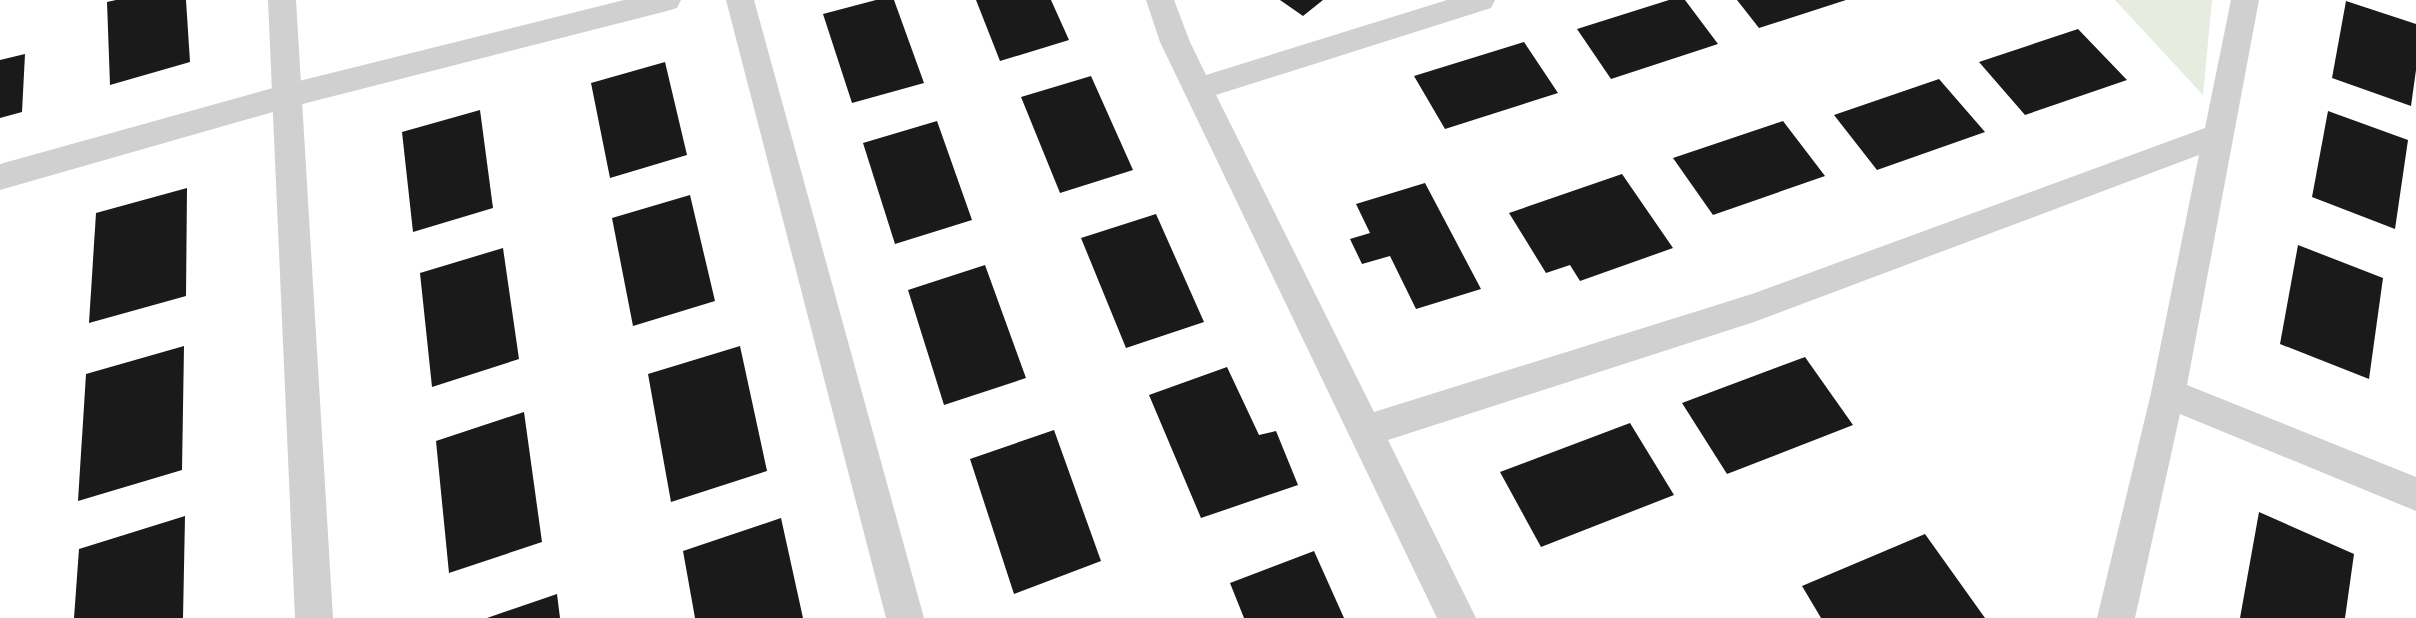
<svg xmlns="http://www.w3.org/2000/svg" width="2416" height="618" font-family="Mulish,sans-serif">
  <rect width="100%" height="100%" fill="#fff"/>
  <path fill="#e6ecdf" d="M2115 0H2212L2203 95Z"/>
  <g fill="#1a1a1a">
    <path d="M116 0H186L190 62 110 85 107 2Z"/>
    <path d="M876 0H894L924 83 852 103 823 14Z"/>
    <path d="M976 0H1051L1069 40 1000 61Z"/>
    <path d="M1280 0H1323L1303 16Z"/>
    <path d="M1669 0H1685L1718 44 1611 79 1577 29Z"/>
    <path d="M1737 0H1846L1759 28Z"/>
    <path d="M2346 1 2416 24V70L2411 106 2332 78Z"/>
    <path d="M2078 29 2127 80 2025 115 1979 62Z"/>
    <path d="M1524 42 1558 93 1445 129 1414 76Z"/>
    <path d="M25 54 22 112 0 118V60Z"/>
    <path d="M665 62 687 155 610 178 591 83Z"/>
    <path d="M1091 76 1133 170 1060 193 1021 97Z"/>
    <path d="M1939 79 1985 132 1877 170 1834 115Z"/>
    <path d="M480 110 493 208 413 232 402 132Z"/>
    <path d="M2328 111 2408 140 2395 229 2312 197Z"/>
    <path d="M937 121 972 220 895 244 863 143Z"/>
    <path d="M1783 121 1825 176 1713 215 1673 158Z"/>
    <path d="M1622 174 1673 248 1580 281 1570 265 1546 273 1509 213Z"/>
    <path d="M1425 183 1481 289 1416 309 1390 256 1362 264 1350 239 1370 233 1356 204Z"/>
    <path d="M187 188 186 296 89 323 96 213Z"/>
    <path d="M690 195 715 301 633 326 612 218Z"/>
    <path d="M1156 214 1204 322 1126 348 1081 238Z"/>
    <path d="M2298 245 2383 278 2369 379 2280 344Z"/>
    <path d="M503 248 519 359 432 387 420 273Z"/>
    <path d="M985 265 1026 378 944 405 908 290Z"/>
    <path d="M184 346 182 470 78 501 86 374Z"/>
    <path d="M740 346 767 471 671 502 648 374Z"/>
    <path d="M1805 357 1853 425 1727 474 1682 403Z"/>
    <path d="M1227 367 1259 435 1276 431 1298 485 1201 518 1149 395Z"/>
    <path d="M524 412 542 542 449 573 436 441Z"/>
    <path d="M1630 423 1674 495 1541 547 1500 472Z"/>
    <path d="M1054 430 1101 561 1014 594 970 459Z"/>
    <path d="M2259 512 2354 554 2345 618H2240Z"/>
    <path d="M185 516 183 618H74L79 549Z"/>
    <path d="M781 518 803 618H695L683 551Z"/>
    <path d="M1925 534 1985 618H1821L1802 586Z"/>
    <path d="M1314 551 1344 618H1244L1230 583Z"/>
    <path d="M557 594 560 618H487Z"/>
  </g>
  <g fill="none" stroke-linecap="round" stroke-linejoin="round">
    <g fill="#d0d0d0" fill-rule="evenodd">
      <path d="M624 0H681L677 8 667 11 287 108 0 190V164L287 84Z"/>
      <path d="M726 0H754L924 618H886Z"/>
      <path d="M1146 0H1174L1190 42 1206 75 1447 0H1495L1491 8 1216 95 1374 412 1752 294 2205 128 2231 0H2259L2187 385 2416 477V511L2180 414 2135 618H2097L2151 393 2199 155 1754 322 1388 440 1476 618H1437L1160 42Z"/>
    </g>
    <path fill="#d0d0d0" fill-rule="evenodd" d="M268 0H296L333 618H295Z"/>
  </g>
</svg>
